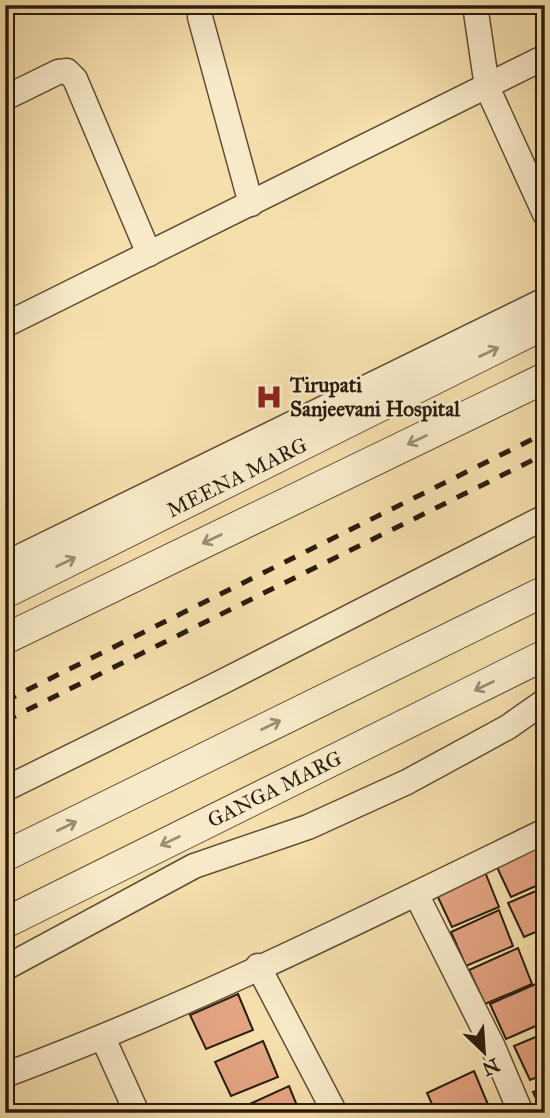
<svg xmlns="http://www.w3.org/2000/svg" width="550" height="1118" font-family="'IM FELL Great Primer',serif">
  <rect width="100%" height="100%" fill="#f5dfac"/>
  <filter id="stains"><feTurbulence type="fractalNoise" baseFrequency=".00286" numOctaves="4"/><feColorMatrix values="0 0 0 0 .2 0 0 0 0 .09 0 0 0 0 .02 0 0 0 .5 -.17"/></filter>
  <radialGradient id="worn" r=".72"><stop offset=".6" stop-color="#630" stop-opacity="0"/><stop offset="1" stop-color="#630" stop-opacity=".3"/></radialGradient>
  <g fill="#e3a482" stroke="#2b1c0f" stroke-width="2">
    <path d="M543 841 545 882 511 897 495 863Z"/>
    <path d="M485 872 499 907 452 927 436 893Z"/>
    <path d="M545 887V928L524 937 508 903Z"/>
    <path d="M499 910 513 946 466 966 451 932Z"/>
    <path d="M545 947V970L536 951Z"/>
    <path d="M518 948 532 984 485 1004 469 970Z"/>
    <path d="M538 983 545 999V1022L506 1039 490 1004Z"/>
    <path d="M238 994 253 1030 206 1049 190 1015Z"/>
    <path d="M545 1033V1074L530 1080 514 1046Z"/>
    <path d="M263 1041 278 1077 231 1096 215 1062Z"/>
    <path d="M474 1071 489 1107 475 1113H436L427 1093Z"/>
    <path d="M289 1086 300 1113H243L241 1108Z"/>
    <path d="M545 1087V1113H543L533 1092Z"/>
  </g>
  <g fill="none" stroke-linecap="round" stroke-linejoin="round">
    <g stroke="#5e4d36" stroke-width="27">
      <g id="minor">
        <path d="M475 5 487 87 545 214"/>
        <path d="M200 17 251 204"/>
        <path d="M5 98 58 72 67 71 75 79 149 254"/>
        <path d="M5 325 545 57"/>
        <path d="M5 564 545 300"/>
        <path d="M5 789 220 683 545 517"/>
        <path d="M416 894 493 1047 521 1113"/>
        <path d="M258 966 335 1113"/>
        <path d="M5 968 194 866 308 827 407 782 508 727 545 701"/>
        <path d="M103 1038 137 1113"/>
        <path d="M5 1075C190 1006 368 917 545 831"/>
      </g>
    </g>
    <g stroke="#5e4d36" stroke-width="32">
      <g id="tertiary">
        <path id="s1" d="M5 593 545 324"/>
        <path d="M5 639 545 378"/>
        <path d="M5 856 545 591"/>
        <path id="s2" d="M5 923 545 655"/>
      </g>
    </g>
    <use href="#minor" stroke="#f8eac9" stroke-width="24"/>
    <use href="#tertiary" stroke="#f8eac9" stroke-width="30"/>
    <g stroke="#2b1c0f" stroke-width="5" stroke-dasharray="12 12" stroke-linecap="butt">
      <path d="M5 701 545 433"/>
      <path d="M5 721 545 454"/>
    </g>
  </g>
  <defs><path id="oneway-shaft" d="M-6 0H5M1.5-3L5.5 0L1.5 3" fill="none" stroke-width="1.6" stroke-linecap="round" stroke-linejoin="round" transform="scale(1.75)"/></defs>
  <g stroke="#9c8d75">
    <use href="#oneway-shaft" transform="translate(489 352) rotate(-26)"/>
    <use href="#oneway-shaft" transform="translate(417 440) rotate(154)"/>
    <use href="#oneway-shaft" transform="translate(212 539) rotate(154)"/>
    <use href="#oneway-shaft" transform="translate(66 562) rotate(-26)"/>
    <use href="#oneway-shaft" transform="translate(484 686) rotate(154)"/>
    <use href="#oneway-shaft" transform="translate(271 725) rotate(-26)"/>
    <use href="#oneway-shaft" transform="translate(67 826) rotate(-26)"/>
    <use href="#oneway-shaft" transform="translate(170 841) rotate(154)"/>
  </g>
  <defs>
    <g id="hospital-bare" transform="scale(2.1)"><path d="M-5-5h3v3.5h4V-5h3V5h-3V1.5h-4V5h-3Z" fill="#8f2418" stroke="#f8eac9" stroke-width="2.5" paint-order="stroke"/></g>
  </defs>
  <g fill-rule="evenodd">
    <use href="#hospital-bare" x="269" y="397"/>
  </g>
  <g text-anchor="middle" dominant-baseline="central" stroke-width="5" stroke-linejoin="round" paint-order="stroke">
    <g font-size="21" font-weight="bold" fill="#2b1c0f" stroke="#f8eac9" text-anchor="start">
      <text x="290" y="385">Tirupati<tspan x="290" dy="24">Sanjeevani Hospital</tspan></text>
    </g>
    <g font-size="21" fill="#2b1c0f" stroke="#f8eac9">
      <text stroke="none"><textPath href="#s1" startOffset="259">MEENA MARG</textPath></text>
      <text stroke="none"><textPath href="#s2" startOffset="301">GANGA MARG</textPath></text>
    </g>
  </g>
  <rect width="550" height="1118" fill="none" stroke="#f5dfac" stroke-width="28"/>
  <rect x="7" y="7" width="536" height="1104" fill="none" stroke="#2b1c0f" stroke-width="3.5"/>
  <rect x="14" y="14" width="522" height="1090" fill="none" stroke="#2b1c0f" stroke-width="2"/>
  <g transform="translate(484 1052) rotate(155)" stroke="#f8eac9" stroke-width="5" paint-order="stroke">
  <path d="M0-5L12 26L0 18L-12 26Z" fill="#2b1c0f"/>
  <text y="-10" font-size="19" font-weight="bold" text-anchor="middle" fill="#2b1c0f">N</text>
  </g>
  <rect width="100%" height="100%" filter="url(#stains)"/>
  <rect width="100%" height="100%" fill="url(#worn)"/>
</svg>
